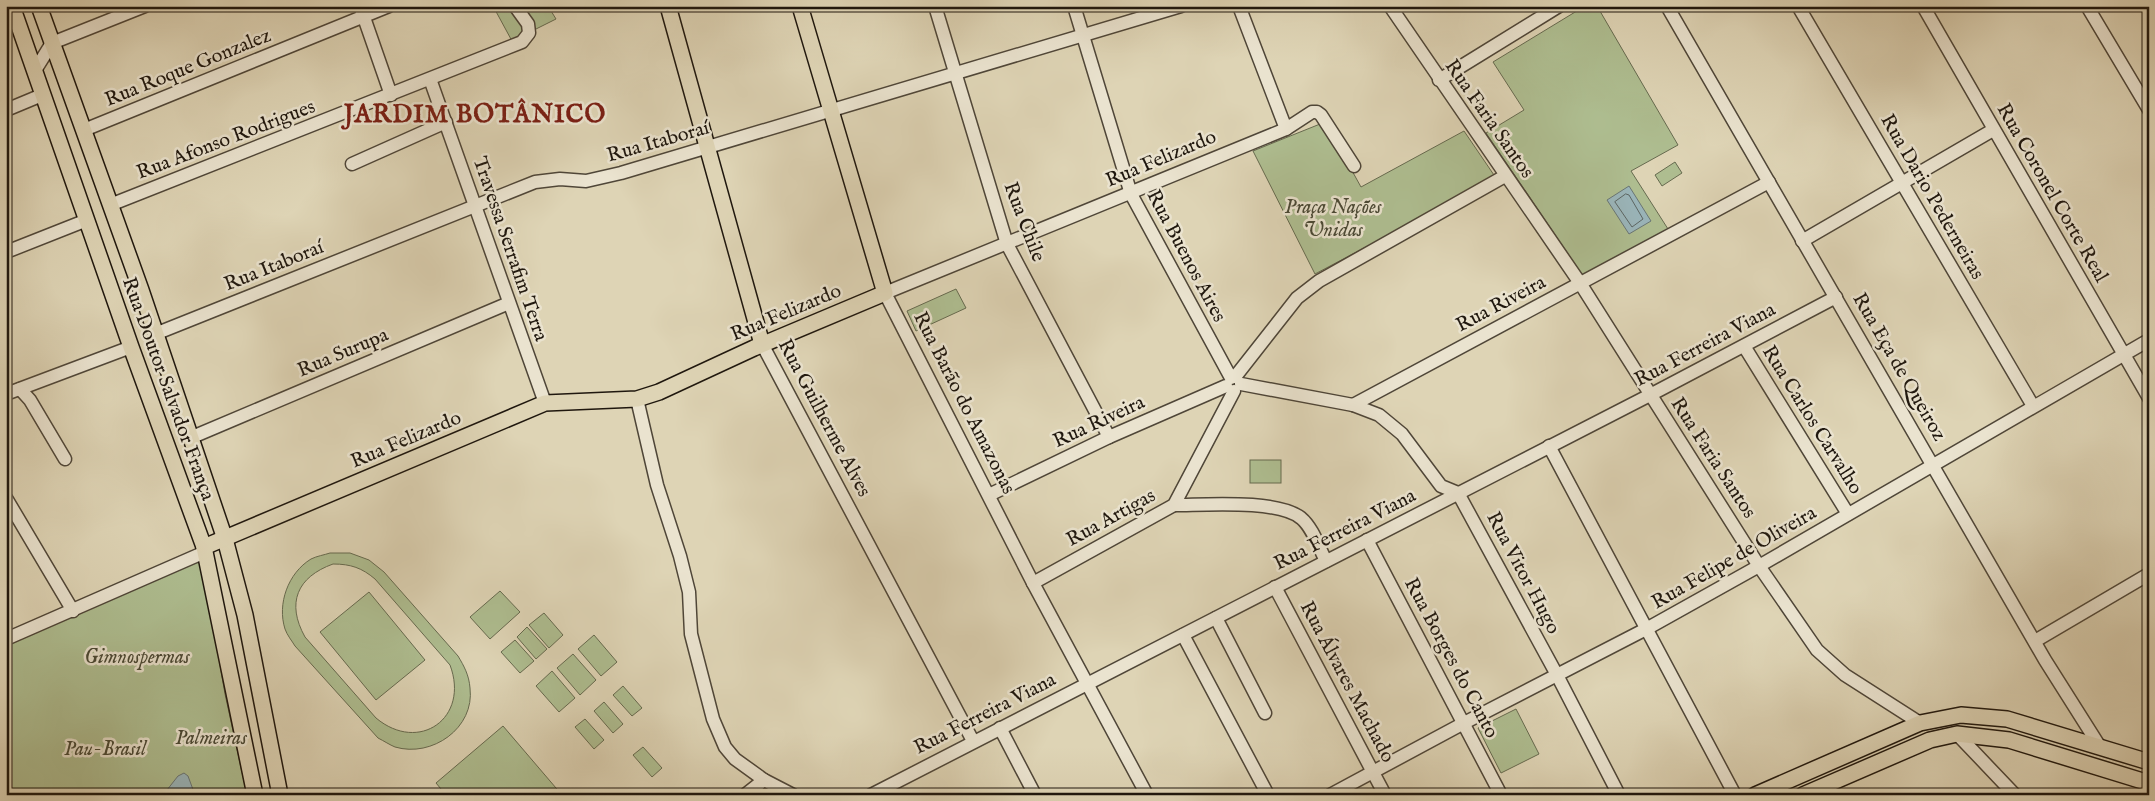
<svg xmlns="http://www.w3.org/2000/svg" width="2155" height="801" font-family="'IM FELL English',serif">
  <rect width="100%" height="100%" fill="#ded4b5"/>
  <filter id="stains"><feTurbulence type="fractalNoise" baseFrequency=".004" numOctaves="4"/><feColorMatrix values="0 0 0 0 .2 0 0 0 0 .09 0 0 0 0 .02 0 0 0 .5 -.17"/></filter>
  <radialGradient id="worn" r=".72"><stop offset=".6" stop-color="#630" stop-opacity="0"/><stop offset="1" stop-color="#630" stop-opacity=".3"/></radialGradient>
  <g fill="#aebd90" stroke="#666a4f" fill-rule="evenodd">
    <path d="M493 6H548L556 19 512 41Z"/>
    <path d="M1585 6H1597L1678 145 1631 171 1668 229 1583 276 1486 133 1524 110 1493 62Z"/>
    <path d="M1325 122 1361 187 1464 131 1496 178 1315 274 1253 151Z"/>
    <path d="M1675 162 1682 173 1662 186 1655 175Z"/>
    <path d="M956 289 966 308 916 331 907 311Z"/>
    <rect x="1250" y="460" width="31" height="23"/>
    <path d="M330 553H350L369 560 384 572 458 656C464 666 469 675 470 688 475 728 432 758 395 747 390 745 384 741 378 738L295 646C292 641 287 635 285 629 277 604 288 573 311 559 317 556 324 555 330 553ZM333 564C351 564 362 568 375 579L450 665C470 718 419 754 376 718L305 637C286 603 297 577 333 564Z"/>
    <path d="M202 560 225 694 247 795H6V645Z"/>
    <path d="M500 591 520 612 490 639 470 617Z"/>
    <path d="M369 592 425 660 376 700 320 632Z"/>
    <path d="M544 613 563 635 549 648 529 625Z"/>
    <path d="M527 627 547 649 536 659 517 637Z"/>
    <path d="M594 635 617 662 601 676 578 649Z"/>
    <path d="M515 640 534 661 520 673 501 652Z"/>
    <path d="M573 654 596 680 580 695 557 668Z"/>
    <path d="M552 671 575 698 559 712 536 686Z"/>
    <path d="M623 686 642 708 632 716 613 695Z"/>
    <path d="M604 702 623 724 613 733 594 711Z"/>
    <path d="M1516 709 1539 754 1501 773 1478 728Z"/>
    <path d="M585 719 604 740 594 749 575 727Z"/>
    <path d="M503 726 562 795H446L436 783Z"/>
    <path d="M643 747 662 768 652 777 633 755Z"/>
  </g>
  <g fill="#9ab5ba" stroke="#697675">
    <path d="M1629 186 1651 221 1629 234 1607 200Z"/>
    <path d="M184 773 188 776 195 795H163L178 776Z"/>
  </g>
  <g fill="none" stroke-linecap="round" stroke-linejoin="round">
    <path stroke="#5c6664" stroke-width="1" d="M1626 194 1629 195 1643 219 1632 227 1615 202Z"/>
    <g stroke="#4f4638" stroke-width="15">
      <g id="minor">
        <path d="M360 6 391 95"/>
        <path d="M935 6 1007 244 1109 437"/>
        <path d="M1074 6 1131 194 1231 378"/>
        <path d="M1239 6 1286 129"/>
        <path d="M1390 6 1580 283 1759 566 1817 650 1845 675 1920 723"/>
        <path d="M1667 6 2045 660 2100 747"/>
        <path d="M1798 6 2033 406"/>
        <path d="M1923 6 2149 398"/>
        <path d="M2087 6 2149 110"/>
        <path d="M34 72 52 43 145 6"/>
        <path d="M430 79 545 403"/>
        <path d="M1439 80 1559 6"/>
        <path d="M6 110 42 95"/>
        <path d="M84 130 389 6"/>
        <path d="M352 164 446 122"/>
        <path d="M110 205 522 42 529 33 528 24 515 6"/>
        <path d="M1802 241 1993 130"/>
        <path d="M6 252 87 220"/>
        <path d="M155 334 535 182 560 179 586 181 621 173 1181 6"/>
        <path d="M762 344 973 741"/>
        <path d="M1744 346 1848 514"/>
        <path d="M1235 377 1297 298 1319 281 1505 176"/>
        <path d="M1241 384 1353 405 1379 415 1402 434 1441 486 1458 493 1557 675 1619 795"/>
        <path d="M20 389 30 400 65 459"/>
        <path d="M6 394 131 347"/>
        <path d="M637 399 657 485 680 556 689 592 691 634 713 719 725 747 735 759 764 780 793 795"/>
        <path d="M1353 405 1769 182"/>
        <path d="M190 438 509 303"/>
        <path d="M1549 446 1735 795"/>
        <path d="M989 495 1109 437 1226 386"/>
        <path d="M6 498 73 611"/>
        <path d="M1174 505C1204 505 1277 499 1301 518 1313 528 1319 548 1326 561"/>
        <path d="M1367 540 1501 795"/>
        <path d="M1033 583 1174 505 1234 391"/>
        <path d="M1275 587 1385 795"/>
        <path d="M1216 618 1265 713"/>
        <path d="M1183 635 1268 795"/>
        <path d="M6 639 205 552"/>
        <path d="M2035 641 2149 574"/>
        <path d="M1000 728 1035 795"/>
        <path d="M1957 734 2015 795"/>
        <path d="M745 795 764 780"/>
        <path d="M871 795 1650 395 1836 297"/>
        <path d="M1147 795 1033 583 885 293 1286 129 1312 112H1317L1321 115 1354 166"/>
        <path d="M1330 795 1464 723 1648 628 1759 566 2149 340"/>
      </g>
    </g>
    <g stroke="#1f170e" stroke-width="18">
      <g id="major">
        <path d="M12 6 131 347 204 547 255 795"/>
        <path d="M39 6 141 290 225 539 245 615 280 795"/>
        <path d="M668 6 762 344"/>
        <path d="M204 547 545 403 637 399 659 392 754 348 885 293 800 6"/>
        <path d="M1755 795 1920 723 1961 715 2007 719 2149 762"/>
        <path d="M1803 795 1930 740 1957 734 2009 740 2149 783"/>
      </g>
    </g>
    <use href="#minor" stroke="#eae3cf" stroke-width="12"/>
    <use href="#major" stroke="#ded4b5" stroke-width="15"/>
  </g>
  <g text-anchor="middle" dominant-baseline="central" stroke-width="5" stroke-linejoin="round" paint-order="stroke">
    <g font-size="20" fill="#1f170e" stroke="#eae3cf">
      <text transform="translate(188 68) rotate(-22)">Rua Roque Gonzalez</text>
      <text transform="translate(1489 119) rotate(55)">Rua Faria Santos</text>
      <text transform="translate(226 140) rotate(-21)">Rua Afonso Rodrigues</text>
      <text transform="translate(658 142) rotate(-16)">Rua Itaboraí</text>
      <text transform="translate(1161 159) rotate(-23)">Rua Felizardo</text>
      <text transform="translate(2052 193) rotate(60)">Rua Coronel Corte Real</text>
      <text transform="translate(1932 197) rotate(60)">Rua Dario Pederneiras</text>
      <text transform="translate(1024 222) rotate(69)">Rua Chile</text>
      <text transform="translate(510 249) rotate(71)">Travessa Serrafim Terra</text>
      <text transform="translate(1186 256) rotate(62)">Rua Buenos Aires</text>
      <text transform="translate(274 266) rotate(-22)">Rua Itaboraí</text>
      <text transform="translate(1501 304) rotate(-28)">Rua Riveira</text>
      <text transform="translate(786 313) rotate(-23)">Rua Felizardo</text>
      <text transform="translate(1705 345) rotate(-28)">Rua Ferreira Viana</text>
      <text transform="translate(343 353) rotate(-23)">Rua Surupa</text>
      <text transform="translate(1899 367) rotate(60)">Rua Eça de Queiroz</text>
      <text transform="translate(168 389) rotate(70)">Rua Doutor Salvador França</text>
      <text transform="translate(964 403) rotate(63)">Rua Barão do Amazonas</text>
      <text transform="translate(824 418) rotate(62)">Rua Guilherme Alves</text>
      <text transform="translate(1812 420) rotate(58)">Rua Carlos Carvalho</text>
      <text transform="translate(1099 422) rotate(-25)">Rua Riveira</text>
      <text transform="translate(406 440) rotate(-23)">Rua Felizardo</text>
      <text transform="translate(1713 458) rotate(57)">Rua Faria Santos</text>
      <text transform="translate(1111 518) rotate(-29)">Rua Artigas</text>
      <text transform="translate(1345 530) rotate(-27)">Rua Ferreira Viana</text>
      <text transform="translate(1734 558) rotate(-30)">Rua Felipe de Oliveira</text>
      <text transform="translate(1523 573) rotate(62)">Rua Vitor Hugo</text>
      <text transform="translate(1451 658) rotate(62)">Rua Borges do Canto</text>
      <text transform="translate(1347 682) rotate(62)">Rua Álvares Machado</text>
      <text transform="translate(985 714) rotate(-27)">Rua Ferreira Viana</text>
    </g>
    <g font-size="20" font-style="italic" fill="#4a4935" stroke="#eae3cf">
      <text x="1333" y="207">Praça Nações<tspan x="1333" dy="23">Unidas</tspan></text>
      <text x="137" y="657">Gimnospermas</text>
      <text x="211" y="738">Palmeiras</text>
      <text x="105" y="749">Pau-Brasil</text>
    </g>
    <g font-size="25" font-weight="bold" letter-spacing="1" fill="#7a1f14" stroke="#eae3cf">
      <text x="475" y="115">JARDIM BOTÂNICO</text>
    </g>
  </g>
  <rect width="2155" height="801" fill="none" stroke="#ded4b5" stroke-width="25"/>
  <rect x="8" y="8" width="2140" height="786" fill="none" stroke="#1f170e" stroke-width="2.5"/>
  <rect x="12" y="12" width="2130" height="776" fill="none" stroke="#1f170e"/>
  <rect width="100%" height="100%" filter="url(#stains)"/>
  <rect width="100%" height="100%" fill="url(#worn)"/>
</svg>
